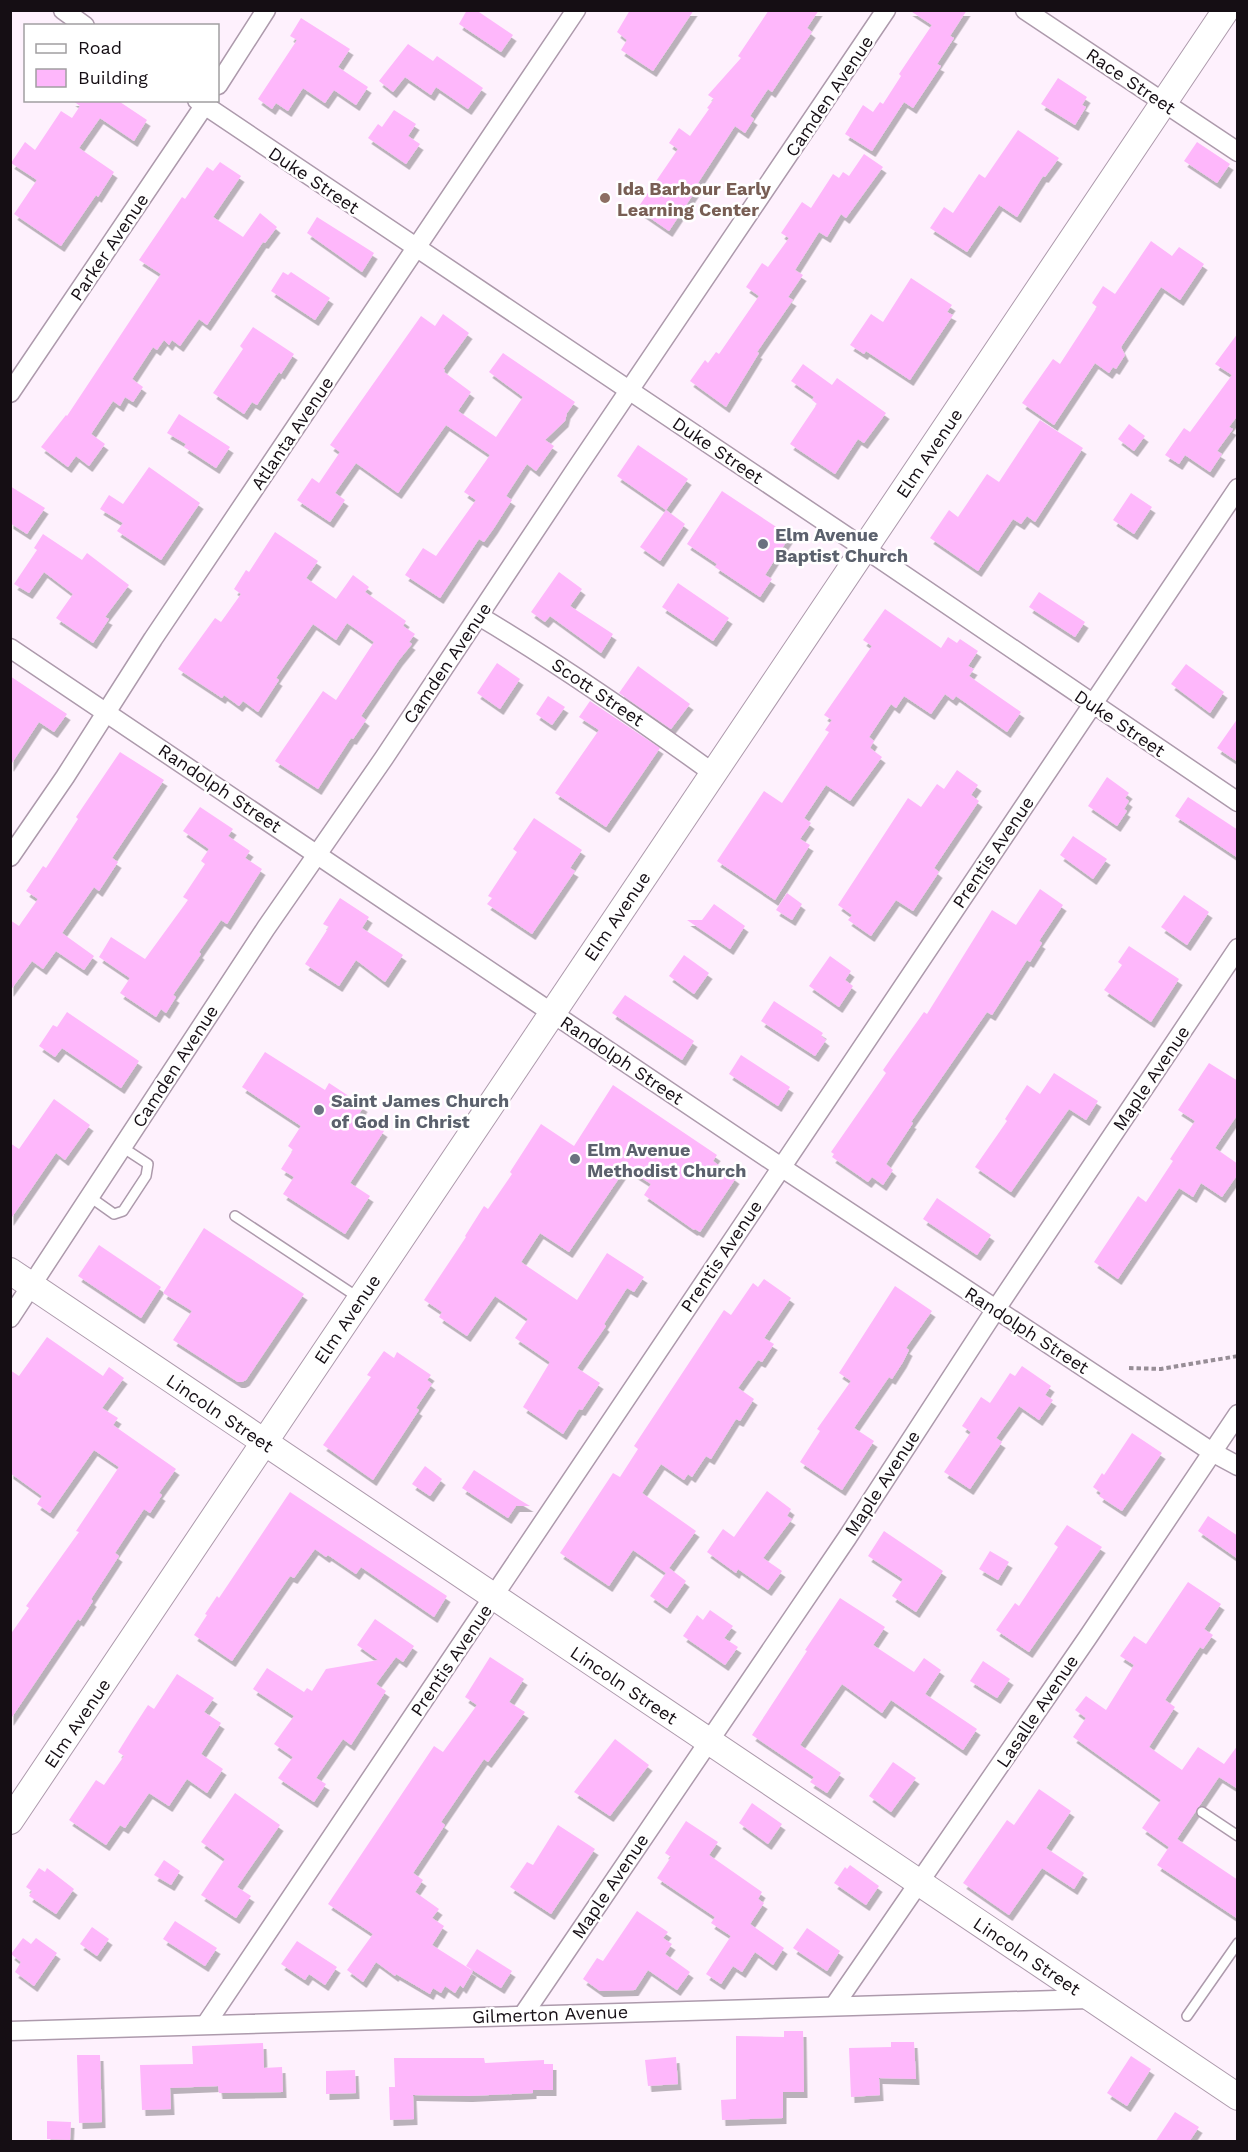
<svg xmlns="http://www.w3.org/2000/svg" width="1248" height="2152" font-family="'Work Sans',sans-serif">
  <defs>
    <filter id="shadow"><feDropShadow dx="3.5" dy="6" stdDeviation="0" flood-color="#0004"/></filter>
  </defs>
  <rect width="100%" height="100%" fill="#fef1fd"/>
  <g fill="#feb7fb" filter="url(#shadow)">
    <path d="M467 10H476L513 35 501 52 459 24Z"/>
    <path d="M630 10H694L653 71 621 50 627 40 617 32Z"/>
    <path d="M769 10H819L807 28 812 32 772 92 768 89 750 116 754 119 745 133 735 126 698 183 700 184 669 231 637 209 678 149 669 143 679 128 690 136 709 109 707 108 714 99 708 95 741 58 738 56Z"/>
    <path d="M909 10H967L950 36 954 38 937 64 941 66 913 108 904 102 872 151 845 134 863 105 873 112 880 102 883 104 901 76 899 74 932 25Z"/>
    <path d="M301 18 350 49 338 67 368 87 356 105 334 90 325 103 303 88 288 111 276 103 272 109 258 99 297 40 290 36Z"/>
    <path d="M408 44 433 61 437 56 483 88 468 109 436 87 431 95 405 77 393 92 379 81Z"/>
    <path d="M1058 78 1087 97 1082 105 1086 107 1075 125 1041 104Z"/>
    <path d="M72 100H117L147 120 134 141 100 118 79 148 114 172 98 197 96 195 61 246 14 214 37 180 11 163 25 142 35 150 61 111 72 118 80 106Z"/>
    <path d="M394 110 416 124 408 136 420 144 406 164 368 138 378 124 382 127Z"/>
    <path d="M1018 130 1059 158 1045 177 1043 176 1017 217 999 205 967 252 930 228 944 207 953 213 979 174 985 178Z"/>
    <path d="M1197 142 1230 164 1217 183 1184 161Z"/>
    <path d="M864 154 883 167 846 218 841 214 827 237 819 232 795 270 803 275 788 297 793 300 757 352 759 353 726 407 690 381 705 360 708 363 716 352 719 354 759 296 746 287 762 263 768 267 789 238 781 233 802 202 811 208 833 174 839 178 843 172 849 176Z"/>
    <path d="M220 162 241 176 213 217 243 237 260 213 277 227 265 243 263 242 207 325 199 319 180 346 172 340 169 345 164 340 157 350 153 347 132 379 143 387 133 402 125 397 120 406 113 401 91 434 105 444 89 466 76 456 68 467 41 447 66 415 67 416 161 274 139 260 182 197 185 199 207 167 213 171Z"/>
    <path d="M317 217 374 253 362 272 307 233Z"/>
    <path d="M1151 241 1172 256 1179 247 1204 264 1180 300 1161 287 1121 347 1125 355 1116 369 1113 367 1109 373 1095 363 1054 425 1022 403 1053 359 1060 364 1097 307 1092 303 1103 286 1115 294Z"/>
    <path d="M283 272 288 275 291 272 330 298 315 320 271 291Z"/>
    <path d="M911 278 952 305 947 312 953 315 910 380 866 351 864 354 850 345 871 314 883 322Z"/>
    <path d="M443 314 469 333 443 369 445 370 444 372 471 392 458 411 496 437 523 397 489 372 503 353 575 402 567 413 565 421 545 440 554 446 536 471 527 464 506 496 512 500 494 528 484 542 479 539 440 598 405 575 423 548 436 556 476 500 464 492 490 455 446 425 398 493 356 463 335 493 345 500 330 522 297 500 312 478 319 483 340 452 330 445 421 316 435 326Z"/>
    <path d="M253 327 294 354 281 374 279 372 257 405 252 402 244 414 213 393 243 349 240 346Z"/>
    <path d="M1238 333V415L1229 427 1233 429 1217 451 1222 454 1210 472 1185 455 1179 464 1165 455 1184 428 1190 432 1232 375 1215 364Z"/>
    <path d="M803 364 832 385 837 378 886 413 864 443 858 439 835 474 790 444 817 404 812 400 814 397 791 381Z"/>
    <path d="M179 414 230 447 216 468 184 447 186 444 167 433Z"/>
    <path d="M1040 420 1083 448 1035 522 1027 516 1021 524 1013 519 978 571 930 538 949 510 958 517 987 474 999 482Z"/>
    <path d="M1129 424 1145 436 1134 451 1118 439Z"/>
    <path d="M638 445 688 479 666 510 617 476Z"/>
    <path d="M149 467 200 503 161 560 117 531 123 523 100 509 109 495 123 504Z"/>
    <path d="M10 486 45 508 27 534 10 523Z"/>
    <path d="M722 491 790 536 765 575 772 579 760 597 715 567 717 564 687 544Z"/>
    <path d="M1131 493 1152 507 1134 534 1113 520Z"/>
    <path d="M666 510 685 524 660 561 640 547Z"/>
    <path d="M275 532 318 561 306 578 336 599 353 575 369 587 365 592 406 621 403 626 415 634 409 642 412 644 399 660 361 716 366 720 353 739 351 738 318 789 275 761 323 691 336 700 374 642 347 623 336 640 313 624 276 678 279 680 258 712 243 701 239 706 224 695 222 698 178 669 215 618 221 622 241 594 234 589 246 570 249 572Z"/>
    <path d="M43 534 82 560 87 553 129 585 105 617 109 619 93 643 56 618 73 594 44 572 29 593 14 584 37 550 34 548Z"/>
    <path d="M559 572 582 589 570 606 613 634 601 653 550 616 545 622 531 612Z"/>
    <path d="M678 583 729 618 713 641 662 607Z"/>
    <path d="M1039 592 1085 622 1075 637 1029 607Z"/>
    <path d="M885 609 941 648 948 637 957 643 960 639 978 651 968 666 974 669 969 676 1021 712 1007 732 956 696 953 700 945 694 931 714 904 696 896 708 891 704 869 737 874 741 870 748 882 757 850 801 826 785 804 818 811 823 800 839 810 845 775 900 717 861 764 791 782 803 829 732 825 730 832 720 824 715 872 646 863 640Z"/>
    <path d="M497 663 520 679 500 709 477 693Z"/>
    <path d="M1186 664 1224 692 1210 713 1171 684Z"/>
    <path d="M638 666 690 704 671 729 619 693Z"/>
    <path d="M10 676 67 714 54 732 39 722 10 766Z"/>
    <path d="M548 696 565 707 552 725 536 714Z"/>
    <path d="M590 701 660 748 606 827 555 793 599 730 579 717Z"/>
    <path d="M1238 718V762L1217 748Z"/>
    <path d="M120 752 164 780 112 858 118 862 99 891 94 887 62 933 94 956 84 970 56 951 43 969 32 961 10 991V920L19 926 38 899 26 891 43 866 46 868 78 819 76 817Z"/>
    <path d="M957 770 978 785 971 795 979 801 934 868 939 872 913 911 896 900 871 936 848 920 852 915 838 905 908 798 921 807 937 784 944 789Z"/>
    <path d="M1107 777 1129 793 1125 798 1129 801 1124 809 1127 811 1117 826 1088 806Z"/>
    <path d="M1188 797 1238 830V858L1175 816Z"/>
    <path d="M200 807 233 829 228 836 250 851 245 858 262 869 227 924 221 920 199 952 201 954 173 995 176 997 166 1013 161 1009 156 1017 120 993 130 978 99 957 111 937 145 959 188 900 183 897 205 864 201 861 209 849 183 831Z"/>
    <path d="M534 818 582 850 570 868 575 871 532 934 487 904 492 898 488 896 517 852 513 849Z"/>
    <path d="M1073 836 1107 859 1093 879 1060 855Z"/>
    <path d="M1040 889 1063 905 1039 941 1042 943 1030 962 1027 960 992 1015 987 1012 911 1122 913 1123 886 1164 893 1170 883 1185 872 1177 868 1182 832 1157 834 1154 831 1152 886 1073 883 1070 892 1057 924 1012 927 1014 992 910 1016 925Z"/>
    <path d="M787 893 802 904 792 920 776 910Z"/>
    <path d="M1184 895 1209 912 1187 945 1161 927Z"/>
    <path d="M340 898 369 917 362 928 403 955 385 982 356 960 339 986 305 964 329 927 323 924Z"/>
    <path d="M714 904 745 926 730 949 687 920H702Z"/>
    <path d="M1129 946 1179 979 1151 1022 1104 990 1122 965 1118 962Z"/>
    <path d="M684 955 709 973 694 994 669 976Z"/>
    <path d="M830 956 851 971 845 980 853 986 839 1007 809 986Z"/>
    <path d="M625 995 694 1041 682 1060 612 1013Z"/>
    <path d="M774 1001 823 1033 821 1036 826 1040 815 1056 761 1021Z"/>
    <path d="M67 1012 139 1061 121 1088 62 1048 55 1057 39 1046 53 1025 57 1027Z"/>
    <path d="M265 1052 325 1090 329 1083 364 1106 359 1114 384 1131 350 1183 370 1196 345 1234 283 1194 294 1177 281 1169 293 1150 288 1146 301 1126 242 1087Z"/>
    <path d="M741 1055 790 1087 778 1106 729 1074Z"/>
    <path d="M1209 1063 1238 1081V1114L1215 1148 1238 1164V1174L1222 1197 1201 1183 1193 1197 1179 1188 1118 1279 1094 1262 1138 1196 1146 1202 1173 1161 1170 1159 1195 1121 1178 1110Z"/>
    <path d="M1054 1073 1098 1101 1086 1120 1069 1109 1011 1192 975 1167 1007 1121 1005 1119 1027 1085 1040 1094Z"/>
    <path d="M613 1085 717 1155 713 1161 736 1178 700 1232 695 1229 694 1230 644 1195 651 1184 626 1168 569 1252 540 1233 521 1262 577 1300 607 1253 644 1277 634 1292 627 1288 604 1324 606 1326 577 1368 600 1383 582 1410 579 1409 563 1434 523 1407 550 1362 515 1338 528 1319 495 1296 467 1336 439 1317 442 1312 424 1300 466 1237 465 1236 484 1206 488 1209 512 1174 510 1172 541 1124 574 1146Z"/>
    <path d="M54 1099 90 1125 65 1160 56 1153 10 1220V1143L19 1149Z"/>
    <path d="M937 1198 991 1235 977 1255 923 1219Z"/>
    <path d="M204 1228 304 1294 246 1380 242 1382H238L173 1340 192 1311 163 1293Z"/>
    <path d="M99 1245 161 1287 141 1318 78 1276Z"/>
    <path d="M764 1279 791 1298 764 1338 774 1344 762 1362 758 1360 738 1388 754 1399 740 1421 736 1419 711 1459 706 1456 692 1477 688 1474 684 1480 661 1464 642 1493 696 1531 669 1568 686 1581 667 1608 650 1596 666 1573 633 1550 609 1586 560 1553 613 1473 620 1477 638 1449 634 1446 724 1310 731 1315 753 1283 758 1287Z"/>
    <path d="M895 1286 932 1311 906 1348 909 1350 903 1362 892 1379 889 1377 854 1428 874 1441 842 1490 800 1462 820 1431 817 1429 851 1381 839 1373Z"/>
    <path d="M47 1337 103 1376 109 1367 124 1378 102 1408 118 1418 113 1425 176 1469 159 1493 162 1495 150 1513 144 1509 115 1553 119 1556 91 1599 93 1601 80 1621 78 1619 10 1720V1635L29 1608 26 1606 79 1532 76 1531 119 1467 94 1450 50 1513 37 1504 42 1496 10 1473V1370L19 1376Z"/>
    <path d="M384 1351 394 1358 397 1352 431 1375 427 1380 432 1384 416 1408 419 1410 373 1480 323 1445 371 1377 367 1375Z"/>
    <path d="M1022 1366 1051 1386 1045 1395 1053 1400 1039 1420 1019 1406 996 1438 1002 1442 970 1489 944 1472 971 1432 962 1426 981 1397 990 1403 1010 1373 1015 1376Z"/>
    <path d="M1132 1433 1162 1453 1122 1511 1099 1496 1101 1493 1093 1487 1102 1473 1104 1475Z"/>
    <path d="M425 1466 442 1479 430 1496 412 1484Z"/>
    <path d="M474 1470 520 1500 530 1506H516L508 1518 462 1488Z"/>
    <path d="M767 1491 791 1509 787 1516 792 1519 763 1558 782 1571 768 1590 738 1569 736 1573 707 1552 723 1529 734 1537Z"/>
    <path d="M290 1492 447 1596 434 1617 361 1567 356 1574 328 1555 326 1557 315 1549 294 1578 290 1576 232 1661 194 1635 207 1615 205 1614 217 1596 219 1598Z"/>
    <path d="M1208 1516 1238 1536V1559L1198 1531Z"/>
    <path d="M1067 1525 1102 1547 1029 1652 996 1630 1015 1603 1019 1606 1058 1547 1054 1544Z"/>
    <path d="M884 1531 943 1571 916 1612 892 1596 903 1579 868 1556Z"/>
    <path d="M990 1551 1009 1562 998 1580 979 1569Z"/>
    <path d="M1188 1582 1221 1604 1204 1629 1213 1635 1203 1649 1200 1647 1165 1700 1175 1707 1149 1747 1182 1770 1198 1747 1224 1764 1238 1745V1789L1219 1777 1177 1839 1238 1880V1919L1157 1865 1169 1847 1142 1828 1161 1800 1073 1737 1086 1718 1075 1710 1086 1696 1106 1710 1134 1665 1120 1656 1134 1636 1146 1644Z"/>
    <path d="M840 1598 885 1627 873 1645 914 1672 924 1658 941 1670 925 1694 977 1729 963 1750 891 1700 882 1713 842 1684 800 1745 841 1773 827 1793 810 1782 814 1777 752 1735 807 1651 805 1650Z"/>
    <path d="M710 1610 733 1626 724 1638 738 1647 725 1665 683 1636 697 1615 703 1620Z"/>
    <path d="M375 1619 414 1646 403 1662 396 1657 376 1684 386 1691 351 1745 343 1739 316 1778 326 1784 314 1802 278 1778 293 1757 274 1744 294 1716 253 1689 267 1668 304 1692 307 1688 312 1691 326 1669 378 1660 357 1645Z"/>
    <path d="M490 1657 524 1679 509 1702 525 1712 488 1762 484 1759 441 1822 445 1825 413 1873 423 1880 415 1892 439 1909 432 1918 444 1926 432 1945 473 1971 463 1988 460 1985 455 1993 445 1986 441 1993 433 1988 430 1994 396 1974 395 1976 376 1962 363 1982 347 1970 373 1934 328 1904 434 1746 443 1752 477 1705 465 1697Z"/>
    <path d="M983 1661 1010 1679 997 1698 970 1681Z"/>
    <path d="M177 1674 214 1698 204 1712 221 1723 201 1754 223 1769 207 1793 187 1779 169 1806 149 1793 125 1828 120 1825 106 1845 69 1820 96 1780 104 1785 124 1756 118 1752 133 1728 148 1705 154 1709Z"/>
    <path d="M615 1739 649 1765 610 1816 574 1792Z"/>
    <path d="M893 1762 916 1778 891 1812 869 1796Z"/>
    <path d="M1039 1789 1071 1811 1046 1848 1084 1873 1074 1889 1042 1868 1009 1915 963 1883 1007 1820 1014 1825Z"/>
    <path d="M235 1793 280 1825 237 1887 251 1896 236 1918 201 1895 225 1859 201 1842Z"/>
    <path d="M752 1803 782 1824 768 1844 739 1823Z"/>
    <path d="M686 1821 718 1842 709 1855 762 1892 758 1899 764 1903 750 1924 784 1948 773 1965 755 1952 742 1972 733 1966 721 1984 706 1974 731 1936 711 1923 715 1917 657 1878 671 1857 665 1853Z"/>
    <path d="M558 1825 595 1849 551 1914 510 1887 527 1862 533 1865Z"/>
    <path d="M164 1860 180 1871 171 1885 154 1875Z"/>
    <path d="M850 1865 879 1886 866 1905 834 1883 845 1867 847 1869Z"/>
    <path d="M39 1868 45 1872 47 1868 74 1889 56 1914 29 1896 32 1891 26 1887Z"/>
    <path d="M637 1911 668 1932 663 1938 672 1944 665 1954 690 1972 677 1990 648 1970 635 1990 600 1991 583 1979 597 1958 603 1961Z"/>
    <path d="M175 1921 217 1948 205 1966 163 1939Z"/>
    <path d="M92 1927 109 1939 97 1956 80 1944Z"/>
    <path d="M807 1928 840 1951 827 1971 793 1948Z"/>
    <path d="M23 1938 31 1944 36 1938 57 1953 34 1986 15 1972 21 1962 11 1954Z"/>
    <path d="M297 1941 337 1967 325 1985 309 1974 305 1980 281 1964Z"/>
    <path d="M477 1949 512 1971 501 1988 466 1966Z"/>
    <path d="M784 2031H803L804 2092H783V2118L722 2120 721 2100 736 2099V2036L784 2037Z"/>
    <path d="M891 2042H914L916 2079 879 2078 880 2095 851 2097 849 2048 891 2047Z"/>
    <path d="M263 2043 264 2068 282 2067 283 2092 219 2093 218 2086 170 2088 171 2109 142 2110 140 2065 193 2064 192 2046Z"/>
    <path d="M77 2055H100L102 2122 79 2123Z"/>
    <path d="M1131 2056 1151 2069 1127 2106 1107 2093Z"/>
    <path d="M676 2057 678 2084 648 2086 645 2060Z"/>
    <path d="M394 2058H484L485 2063 544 2060V2064H553V2090H533V2093L469 2096 413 2095 414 2119 390 2120 389 2087H395Z"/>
    <path d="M355 2070 356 2093 326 2094V2071Z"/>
    <path d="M1175 2112 1199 2127 1189 2142H1155Z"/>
    <path d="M47 2121 71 2122 70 2140 47 2139Z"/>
  </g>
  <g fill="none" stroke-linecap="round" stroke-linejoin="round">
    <g stroke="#ad9aac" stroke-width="12">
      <g id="lane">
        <path d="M90 1197 114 1214 123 1211 146 1176 148 1164 122 1147"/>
        <path d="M235 1216 359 1298"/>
        <path d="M1202 1812 1238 1836"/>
        <path d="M1187 2016 1238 1943"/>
      </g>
    </g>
    <g stroke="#ad9aac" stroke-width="21">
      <g id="street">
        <path d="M63 10 85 26"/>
        <path d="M1025 10 1238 152"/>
        <path d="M218 85 266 10"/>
        <path d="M197 100 864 548 1238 802"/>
        <path d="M10 393 208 100"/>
        <path d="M479 616C560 664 637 718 713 773"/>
        <path d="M10 648 781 1167 1212 1452 1238 1466"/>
        <path d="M10 857 65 777 153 639 576 10"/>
        <path d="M10 1318 266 928 384 758 574 472 886 10"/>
        <path d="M834 2006 1088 1637 1238 1414"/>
        <path d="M523 2015 847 1538 996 1309 1238 948"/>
        <path d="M206 2024 1238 488"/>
        <path d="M10 2031 1089 1999"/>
      </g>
    </g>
    <g stroke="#ad9aac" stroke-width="28">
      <g id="secondary">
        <path d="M10 1271 1238 2097"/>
        <path d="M10 1821 1226 10"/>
      </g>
    </g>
    <path stroke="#978d96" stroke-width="4" stroke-dasharray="4.5 3" stroke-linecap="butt" d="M1129 1368 1161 1369 1238 1356"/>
    <use href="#lane" stroke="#fff" stroke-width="9"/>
    <use href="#street" stroke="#fff" stroke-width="18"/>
    <use href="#secondary" stroke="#fff" stroke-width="26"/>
  </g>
  <circle fill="#8d6e63" stroke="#fff" stroke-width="2" cx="605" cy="198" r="6"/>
  <g fill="#6b7280" stroke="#fff" stroke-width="2">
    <circle cx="763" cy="544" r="6"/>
    <circle cx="319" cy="1110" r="6"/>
    <circle cx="575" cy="1159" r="6"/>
  </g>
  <g text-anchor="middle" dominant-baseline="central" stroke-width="5" stroke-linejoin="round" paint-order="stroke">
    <g font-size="18" fill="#150e14" stroke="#fff">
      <text transform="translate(1131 81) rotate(34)">Race Street</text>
      <text transform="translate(829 96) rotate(-56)">Camden Avenue</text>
      <text transform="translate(314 180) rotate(34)">Duke Street</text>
      <text transform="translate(109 247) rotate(-56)">Parker Avenue</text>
      <text transform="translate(292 433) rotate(-56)">Atlanta Avenue</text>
      <text transform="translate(718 450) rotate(34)">Duke Street</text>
      <text transform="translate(929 453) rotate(-56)">Elm Avenue</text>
      <text transform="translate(447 663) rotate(-56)">Camden Avenue</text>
      <text transform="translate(598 692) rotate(34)">Scott Street</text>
      <text transform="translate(1120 723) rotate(34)">Duke Street</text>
      <text transform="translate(220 788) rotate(34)">Randolph Street</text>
      <text transform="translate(993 852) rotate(-56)">Prentis Avenue</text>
      <text transform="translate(617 916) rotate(-56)">Elm Avenue</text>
      <text transform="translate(622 1060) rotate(34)">Randolph Street</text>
      <text transform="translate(175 1066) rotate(-57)">Camden Avenue</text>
      <text transform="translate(1151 1078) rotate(-56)">Maple Avenue</text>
      <text transform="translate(721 1256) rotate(-56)">Prentis Avenue</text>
      <text transform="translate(347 1319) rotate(-56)">Elm Avenue</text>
      <text transform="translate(1027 1330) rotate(33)">Randolph Street</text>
      <text transform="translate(220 1413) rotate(34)">Lincoln Street</text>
      <text transform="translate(882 1483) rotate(-57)">Maple Avenue</text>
      <text transform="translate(451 1660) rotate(-56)">Prentis Avenue</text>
      <text transform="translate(624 1685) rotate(34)">Lincoln Street</text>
      <text transform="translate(1037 1711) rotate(-56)">Lasalle Avenue</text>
      <text transform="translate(77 1723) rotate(-56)">Elm Avenue</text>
      <text transform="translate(610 1886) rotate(-56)">Maple Avenue</text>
      <text transform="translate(1027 1956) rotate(34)">Lincoln Street</text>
      <text transform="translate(550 2014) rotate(-2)">Gilmerton Avenue</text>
    </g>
    <g font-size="18" font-weight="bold" fill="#785e54" stroke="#fff" text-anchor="start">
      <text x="617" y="188">Ida Barbour Early<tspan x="617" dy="21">Learning Center</tspan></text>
    </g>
    <g font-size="18" font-weight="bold" fill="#5b616d" stroke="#fff" text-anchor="start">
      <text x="775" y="534">Elm Avenue<tspan x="775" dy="21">Baptist Church</tspan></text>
      <text x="331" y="1100">Saint James Church<tspan x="331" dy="21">of God in Christ</tspan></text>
      <text x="587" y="1149">Elm Avenue<tspan x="587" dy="21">Methodist Church</tspan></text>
    </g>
  </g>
  <rect width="1248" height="2152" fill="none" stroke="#150e14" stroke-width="24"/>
  <rect x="24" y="24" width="195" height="78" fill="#ffffff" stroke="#a19fa1" stroke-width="1.5"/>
  <rect x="36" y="44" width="30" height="9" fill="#ffffff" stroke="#a19fa1" stroke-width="1.5"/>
  <text x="78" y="54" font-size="18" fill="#150e14">Road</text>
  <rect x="36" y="69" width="30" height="18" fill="#feb7fb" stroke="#a19fa1" stroke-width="1.5"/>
  <text x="78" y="84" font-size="18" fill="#150e14">Building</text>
</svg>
